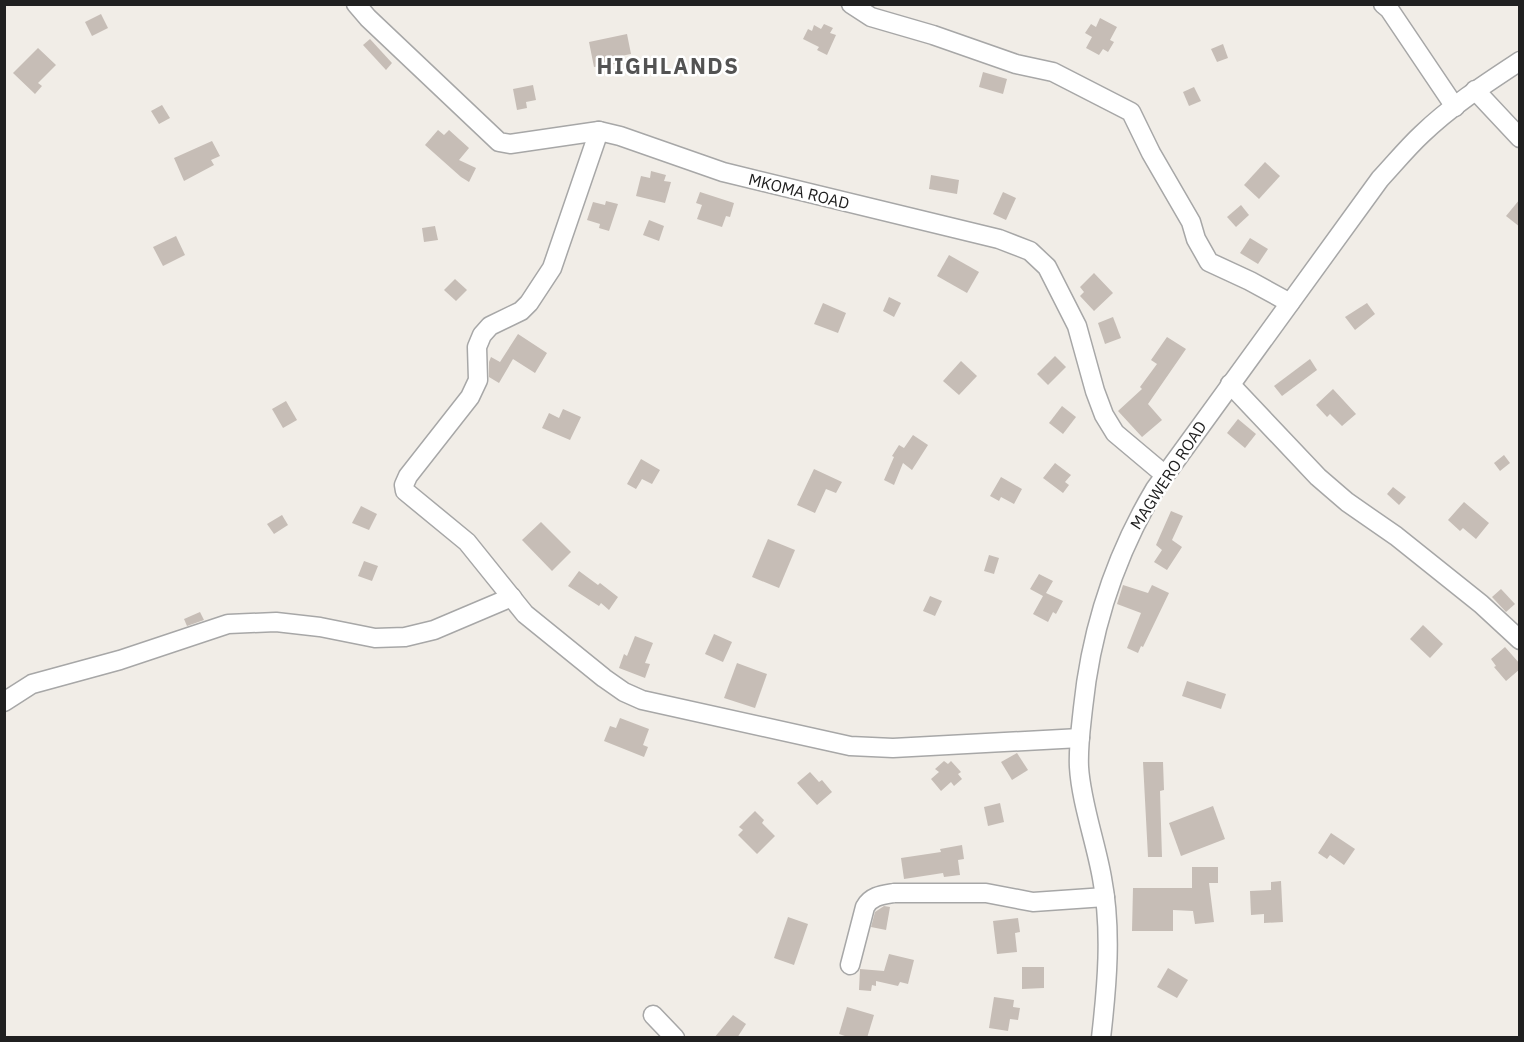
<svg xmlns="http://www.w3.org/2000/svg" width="1524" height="1042" font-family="'IBM Plex Sans',sans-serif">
  <rect width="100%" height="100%" fill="#f1ede7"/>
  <g fill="#c6bdb6">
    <path d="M101 14 108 28 92 36 85 22Z"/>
    <path d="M1100 18 1117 27 1110 40 1114 42 1108 52 1103 49 1099 55 1086 48 1092 37 1085 33 1091 24 1096 27Z"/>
    <path d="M824 24 833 28 830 33 836 35 827 55 817 50 819 47 803 39 808 29 812 31 814 25 821 29Z"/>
    <path d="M627 34 631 54 621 56 623 63 594 67 589 42Z"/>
    <path d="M370 39 392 63 386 70 363 45Z"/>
    <path d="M1223 44 1228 58 1217 62 1211 49Z"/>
    <path d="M38 48 56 65 38 83 42 86 35 94 13 73Z"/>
    <path d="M983 72 1007 79 1003 94 979 87Z"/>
    <path d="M533 85 536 100 526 102 527 108 517 110 513 89Z"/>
    <path d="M1194 87 1201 101 1189 106 1183 92Z"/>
    <path d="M162 105 170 118 159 124 151 111Z"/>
    <path d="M438 130 444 135 449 130 469 148 459 160 476 168 469 182 461 177 425 145Z"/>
    <path d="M212 141 220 156 211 160 214 165 184 181 174 158Z"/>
    <path d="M1265 162 1280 176 1259 199 1244 185Z"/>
    <path d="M651 171 666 175 664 181 671 182 665 203 636 196 641 176 650 178Z"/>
    <path d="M931 175 959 180 957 194 929 189Z"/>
    <path d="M700 192 734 203 730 217 726 216 722 227 697 219 702 205 696 203Z"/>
    <path d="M1003 192 1016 198 1006 220 993 214Z"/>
    <path d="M1520 199V227L1506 216Z"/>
    <path d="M606 201 618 204 609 231 599 228 600 224 587 220 593 202 605 205Z"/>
    <path d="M1241 205 1249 215 1236 227 1227 217Z"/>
    <path d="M649 220 664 226 659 241 643 235Z"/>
    <path d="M435 226 438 240 424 242 422 228Z"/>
    <path d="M176 236 185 255 163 266 153 247Z"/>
    <path d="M1250 238 1268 249 1258 264 1240 253Z"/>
    <path d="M949 255 979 272 967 293 937 276Z"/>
    <path d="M1094 273 1113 293 1094 311 1080 296 1084 292 1080 287Z"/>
    <path d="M455 279 467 290 456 301 444 290Z"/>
    <path d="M889 297 901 303 894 317 883 311Z"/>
    <path d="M823 303 846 313 838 333 814 324Z"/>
    <path d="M1367 303 1375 314 1355 330 1345 317Z"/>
    <path d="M1113 317 1121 338 1105 344 1098 323Z"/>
    <path d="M518 334 547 353 535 373 513 359 499 383 489 377V362L491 357 500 362Z"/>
    <path d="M1167 337 1186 349 1148 404 1162 420 1142 437 1118 411 1142 389 1140 387 1157 364 1151 360Z"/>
    <path d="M1055 356 1066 367 1048 385 1037 374Z"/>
    <path d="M1310 359 1317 370 1282 396 1274 386Z"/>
    <path d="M961 361 977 376 959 395 943 381Z"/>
    <path d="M1333 389 1356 414 1342 426 1330 414 1327 417 1316 405Z"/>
    <path d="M286 401 297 420 283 428 272 409Z"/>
    <path d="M1062 406 1076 417 1063 434 1049 423Z"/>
    <path d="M563 409 581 417 570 440 542 428 549 413 559 418Z"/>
    <path d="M1238 419 1256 434 1245 448 1227 433Z"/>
    <path d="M913 435 928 445 912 470 903 463 894 485 884 480 894 457 892 456 899 445 904 448Z"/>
    <path d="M1504 455 1510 463 1500 471 1494 463Z"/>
    <path d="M641 459 660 470 652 484 642 479 636 489 627 484Z"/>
    <path d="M1055 463 1071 475 1065 482 1069 485 1063 493 1043 478Z"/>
    <path d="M814 469 842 482 836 493 826 489 815 513 797 505Z"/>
    <path d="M1001 477 1022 489 1014 504 1001 497 999 501 990 496Z"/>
    <path d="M1393 487 1406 497 1399 505 1387 494Z"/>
    <path d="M1464 502 1489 523 1476 539 1463 528 1460 531 1448 520Z"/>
    <path d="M361 506 377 514 369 530 352 523Z"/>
    <path d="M1171 511 1183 516 1172 540 1182 547 1167 570 1154 562 1162 550 1156 545Z"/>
    <path d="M282 515 288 525 274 534 267 524Z"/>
    <path d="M541 522 571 552 552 571 522 540Z"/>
    <path d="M768 539 795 550 779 588 752 577Z"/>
    <path d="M989 555 999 558 994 574 984 571Z"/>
    <path d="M364 561 378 566 372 581 358 576Z"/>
    <path d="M579 571 598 585 600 583 618 597 609 610 601 603 599 606 568 586Z"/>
    <path d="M1039 574 1053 581 1046 593 1063 601 1056 614 1053 612 1048 622 1033 614 1043 596 1030 589Z"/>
    <path d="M1123 585 1148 593 1152 585 1169 593 1143 647 1141 646 1138 653 1127 648 1141 613 1117 604Z"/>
    <path d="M1501 589 1515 604 1506 612 1492 597Z"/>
    <path d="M930 596 942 601 935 616 923 611Z"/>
    <path d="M200 612 204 620 187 626 184 619Z"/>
    <path d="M1423 625 1443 644 1430 658 1410 639Z"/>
    <path d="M714 634 732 642 723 662 705 654Z"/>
    <path d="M635 636 653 643 645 663 650 664 645 678 619 668 624 654 627 656Z"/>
    <path d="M1505 647 1520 664V669L1506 681 1494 667 1496 666 1491 659Z"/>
    <path d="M737 663 767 674 755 708 724 698Z"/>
    <path d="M1187 681 1226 694 1221 709 1182 696Z"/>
    <path d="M620 718 649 729 643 745 648 747 644 757 604 741 610 726 616 728Z"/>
    <path d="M1017 753 1028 770 1012 780 1001 762Z"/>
    <path d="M944 761 948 764 951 761 961 772 958 774 962 779 954 786 951 782 941 791 931 779 939 772 935 769Z"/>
    <path d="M1143 762H1163L1164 790 1160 791 1162 857H1148Z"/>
    <path d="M810 772 819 782 822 780 832 792 817 805 797 783Z"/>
    <path d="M1000 803 1004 822 988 826 984 807Z"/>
    <path d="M1213 806 1225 839 1181 856 1169 823Z"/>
    <path d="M755 811 764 820 762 823 775 836 757 854 738 835 743 830 739 827Z"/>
    <path d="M1331 833 1355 849 1344 865 1330 855 1327 859 1318 853Z"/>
    <path d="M962 845 964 859 958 860 960 875 944 877 943 873 904 879 901 858 941 852 940 849Z"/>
    <path d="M1192 867H1218V883H1209L1214 922 1195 924 1193 911 1173 910V931H1132L1133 888H1192Z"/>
    <path d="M1281 881 1283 922 1264 923V914L1251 915 1250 891 1271 890V882Z"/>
    <path d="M884 906 890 907 886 930 871 927 875 912Z"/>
    <path d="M788 917 808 924 794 965 774 958Z"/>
    <path d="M1018 918 1020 932 1015 933 1017 952 997 954 993 921Z"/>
    <path d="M889 954 914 960 908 984 900 982 898 986 876 981V986L872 985 871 991 859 990 860 969 884 971Z"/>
    <path d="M1022 967H1044V988L1022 989Z"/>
    <path d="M1168 968 1188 980 1177 998 1157 987Z"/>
    <path d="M994 997 1014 1000 1013 1007 1020 1008 1018 1020 1010 1019 1008 1031 989 1028Z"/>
    <path d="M847 1007 874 1015 867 1038H851L839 1034Z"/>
    <path d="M733 1015 746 1024 737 1038H714Z"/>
  </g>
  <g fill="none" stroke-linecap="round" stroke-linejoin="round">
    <g stroke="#a7a7a7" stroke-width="21">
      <g id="minor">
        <path d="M356 4 368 18 499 142 510 144 599 131 620 136 723 172 999 239 1030 251 1047 267 1077 326 1095 391 1104 415 1115 433 1165 475"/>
        <path d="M851 4 871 17 933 35 1016 64 1053 72 1131 112 1151 153 1191 222 1196 239 1209 262 1250 281 1290 303"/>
        <path d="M1383 4 1389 9 1455 107"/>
        <path d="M1475 90 1520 138"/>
        <path d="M599 131 552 268 529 303 521 311 490 326 482 335 477 347 478 380 470 397 408 476 404 485 405 491 467 542 525 614 604 678 624 692 642 700 850 746 893 748 1080 738"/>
        <path d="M1230 384 1318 477 1347 502 1396 536 1481 604 1520 640"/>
        <path d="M4 702 32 684 120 660 228 624 276 622 320 627 375 638 405 637 434 630 512 597"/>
        <path d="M850 965 865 907C871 896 882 895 894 893H986L1033 902 1105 897"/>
        <path d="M653 1015 675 1038"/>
        <path d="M1101 1038C1107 986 1112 930 1102 878 1096 843 1081 802 1079 767 1078 747 1081 727 1083 708 1091 630 1115 556 1155 489L1380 179C1394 164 1407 148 1422 134 1451 106 1485 84 1520 61"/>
      </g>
    </g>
    <use href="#minor" stroke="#fff" stroke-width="18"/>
  </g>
  <g text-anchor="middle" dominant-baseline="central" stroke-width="5" stroke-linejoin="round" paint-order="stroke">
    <g font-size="16" fill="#202020" stroke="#fff">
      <text transform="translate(799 191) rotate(14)">MKOMA ROAD</text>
      <text transform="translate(1168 475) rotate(-57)">MAGWERO ROAD</text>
    </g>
    <g font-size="22" font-weight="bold" letter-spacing="1.5" fill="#535353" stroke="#fff">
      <text x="668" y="65">HIGHLANDS</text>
    </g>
  </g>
  <rect width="1524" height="1042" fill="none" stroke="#202020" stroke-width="12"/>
</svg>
